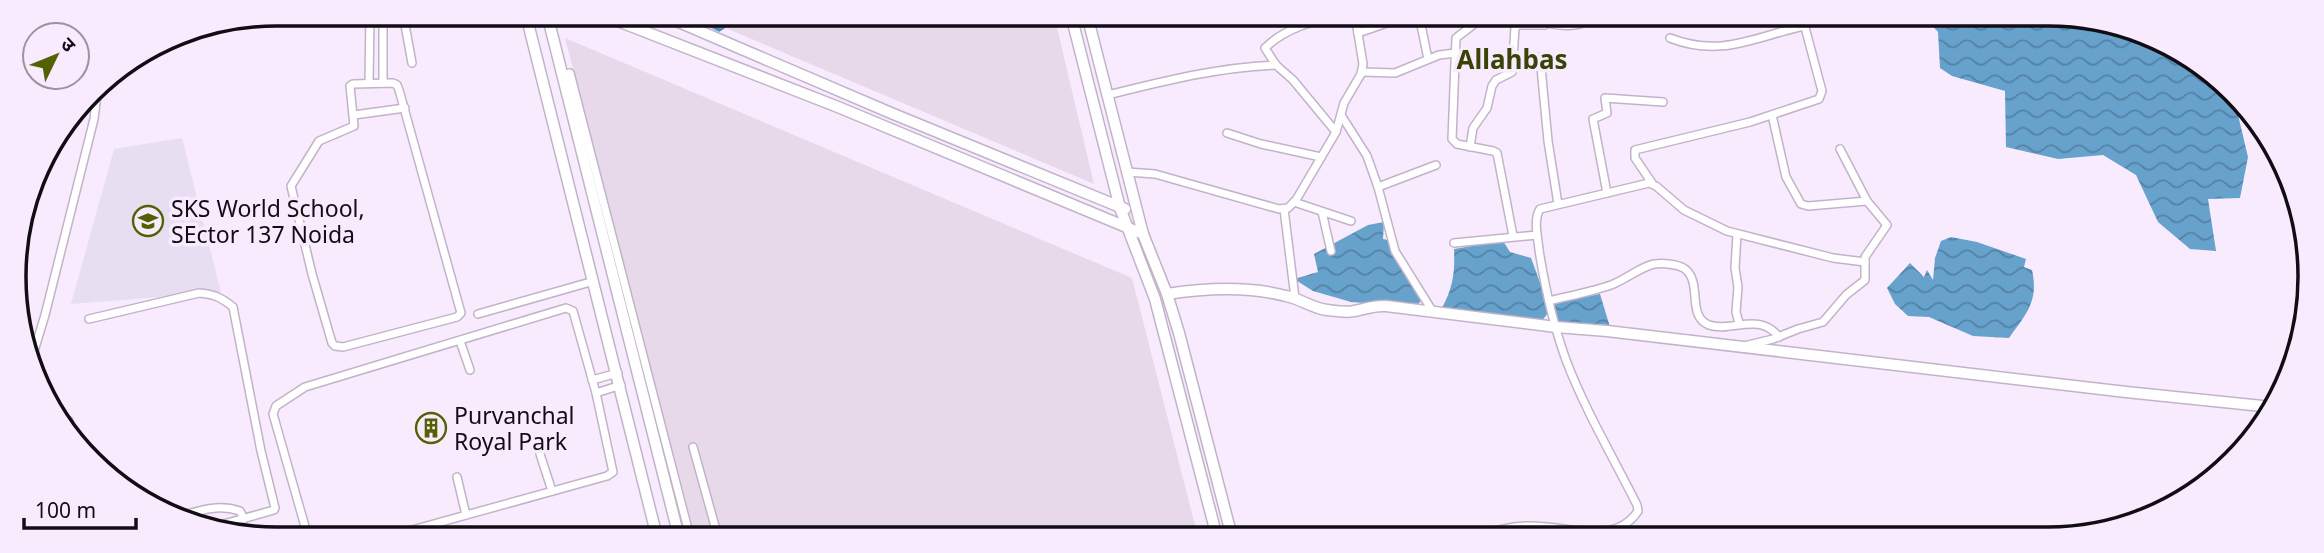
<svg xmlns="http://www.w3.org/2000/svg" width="2324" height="553" font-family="'Noto Sans','Noto Sans Devanagari',sans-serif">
  <defs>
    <pattern id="water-waves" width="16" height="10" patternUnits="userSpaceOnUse" patternTransform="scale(1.75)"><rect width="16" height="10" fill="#67a2cd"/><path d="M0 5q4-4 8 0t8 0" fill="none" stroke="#5382a5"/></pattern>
  </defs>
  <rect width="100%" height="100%" fill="#f8ebfe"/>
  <g fill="#e7d9ea">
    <path d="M695 15H1054L1094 184Z"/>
    <path d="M565 38 1132 278 1198 537H695Z"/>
  </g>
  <path fill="#e7def2" d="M182 138 221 292 71 304 114 149Z"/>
  <g fill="url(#water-waves)">
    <path d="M686 15H735L736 21 719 32Z"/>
    <path d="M1923 16H2082L2179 49 2234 98 2248 157 2240 198 2208 199 2216 251 2190 249 2158 222 2136 175 2103 155 2058 159 2006 147 2005 91 1952 76 1940 68 1938 32Z"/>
    <path d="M1384 222 1383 239 1392 241 1404 271 1421 301 1415 307 1351 302 1313 291 1294 279 1318 272 1314 254 1368 225Z"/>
    <path d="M1951 237 1977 242 2026 259 2024 267 2032 270C2039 302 2026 314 2009 338L1973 336 1929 317 1908 316 1895 304 1887 288 1910 263 1924 277 1927 270 1933 280 1935 258 1941 241Z"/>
    <path d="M1503 241 1510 252 1531 258 1545 296 1548 313 1541 322 1442 308C1453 287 1455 273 1454 249Z"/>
    <path d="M1600 294 1610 327 1558 324 1553 303Z"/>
  </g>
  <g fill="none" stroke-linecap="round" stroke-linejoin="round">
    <g stroke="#c2b3c9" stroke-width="10">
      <g id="street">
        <path d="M403 14 412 63"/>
        <path d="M1416 15 1421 25 1428 59"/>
        <path d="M1474 16 1473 25 1456 38 1452 139 1457 144 1493 151 1497 153 1513 236"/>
        <path d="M1547 23C1560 26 1574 27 1586 22L1589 16"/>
        <path d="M1358 33 1410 15"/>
        <path d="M1670 38C1721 58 1754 37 1804 26"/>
        <path d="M1540 57 1548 141 1558 204"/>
        <path d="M1362 72 1395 73 1439 55 1456 53"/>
        <path d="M562 75 570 73 690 537"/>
        <path d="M369 83 370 14"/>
        <path d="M383 83V14"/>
        <path d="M393 83 397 85 399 90 461 313 457 317 343 347 335 346 332 343 312 274 291 186 319 141 354 126 350 86 353 84Z"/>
        <path d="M1108 95C1164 81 1219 67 1276 65"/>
        <path d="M354 115 405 108"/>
        <path d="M1341 115 1367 156 1378 187 1395 251 1433 312"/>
        <path d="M1336 132 1293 80 1276 65 1265 48C1285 28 1315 20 1342 15"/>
        <path d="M1227 133 1261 144 1321 157"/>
        <path d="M1470 147 1473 128 1487 108 1492 86 1496 80 1512 72 1515 28 1518 25H1545L1547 23V16"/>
        <path d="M1840 149 1867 201"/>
        <path d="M1127 172 1155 174 1279 209 1288 208 1296 200 1336 132 1344 103 1361 74 1363 64 1355 15"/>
        <path d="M1652 183 1635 158V150L1750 122 1819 99 1822 91 1802 16"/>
        <path d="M1378 187 1436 165"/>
        <path d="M1607 193 1593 119 1607 113 1605 98 1663 102"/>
        <path d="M1294 202 1351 221"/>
        <path d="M1284 209 1295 298"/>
        <path d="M1322 212 1331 251"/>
        <path d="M1737 234 1735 268 1738 287 1736 312 1739 323"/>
        <path d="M1454 243 1537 235"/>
        <path d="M1549 301C1569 296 1591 292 1611 285 1625 280 1640 267 1654 264 1663 263 1678 264 1685 269 1703 283 1686 316 1709 325 1731 333 1759 311 1779 337"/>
        <path d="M478 314 594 281"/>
        <path d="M89 319 199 293C214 294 222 298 233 307L261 451 275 508 274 510 213 527"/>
        <path d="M460 341 470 370"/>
        <path d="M1748 345 1773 339 1798 329 1823 322 1846 295 1865 280V257L1887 225 1867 201 1808 206 1801 204 1786 177 1772 115"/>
        <path d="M31 361 45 315 94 119 98 86"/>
        <path d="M592 380 618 373"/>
        <path d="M596 393 621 385"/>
        <path d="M59 417 69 421"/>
        <path d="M693 447 718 537"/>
        <path d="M540 454 552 491"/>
        <path d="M457 477 466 515"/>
        <path d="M181 516C201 510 219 504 240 511L244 519"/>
        <path d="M308 537 273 414 276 406 305 387 566 308 573 311 596 393 613 472 607 476 387 537"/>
        <path d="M1474 537C1492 532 1509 526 1528 526 1562 524 1614 548 1638 511L1637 505C1613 457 1585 410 1566 360 1553 324 1545 288 1539 250 1538 238 1533 220 1540 209L1649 183 1656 186 1684 210 1727 231 1833 258 1865 262"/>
      </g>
    </g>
    <g stroke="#c2b3c9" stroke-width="13">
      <g id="secondary">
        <path d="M547 14 679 537"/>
        <path d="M600 14 838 107 1143 234"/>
        <path d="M660 14 891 113 1125 209"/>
        <path d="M526 15 657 537"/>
        <path d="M1071 15 1120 208 1155 299 1217 537"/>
        <path d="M1087 15 1143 234 1167 294 1179 333 1232 537"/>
        <path d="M1167 294C1206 288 1248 286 1286 296 1301 299 1312 308 1327 310 1336 311 1346 313 1354 311 1366 309 1373 305 1386 306L1556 327 1607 331 2126 392 2272 407"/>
      </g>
    </g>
    <use href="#street" stroke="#fff" stroke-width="7"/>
    <use href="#secondary" stroke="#fff" stroke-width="10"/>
  </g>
  <defs>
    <g id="school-ring" transform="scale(1.575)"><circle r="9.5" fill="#f8ebfe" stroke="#536103" stroke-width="1.5"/><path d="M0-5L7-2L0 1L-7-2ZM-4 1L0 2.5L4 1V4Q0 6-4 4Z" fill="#536103"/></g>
    <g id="building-ring" transform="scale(1.575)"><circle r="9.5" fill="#f8ebfe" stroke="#536103" stroke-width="1.5"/><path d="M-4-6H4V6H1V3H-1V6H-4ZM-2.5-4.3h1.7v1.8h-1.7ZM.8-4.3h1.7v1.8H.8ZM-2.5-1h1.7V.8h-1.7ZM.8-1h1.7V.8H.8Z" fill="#536103"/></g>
  </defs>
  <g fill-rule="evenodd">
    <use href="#school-ring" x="148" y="221"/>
    <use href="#building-ring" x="431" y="428"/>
  </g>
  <g text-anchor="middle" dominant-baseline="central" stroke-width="7" stroke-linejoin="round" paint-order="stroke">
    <g font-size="23" fill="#120d14" stroke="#f8ebfe" text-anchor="start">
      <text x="171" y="208">SKS World School,<tspan x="171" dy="26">SEctor 137 Noida</tspan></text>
      <text x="454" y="415">Purvanchal<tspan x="454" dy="26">Royal Park</tspan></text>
    </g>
    <g font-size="26" font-weight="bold" fill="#3a4307" stroke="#f8ebfe">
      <text x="1512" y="59">Allahbas</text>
    </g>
  </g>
  <path d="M0 0H2324V553H0ZM276 26H2048A250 250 0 0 1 2298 276V277A250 250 0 0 1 2048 527H276A250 250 0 0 1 26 277V276A250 250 0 0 1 276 26Z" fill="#f8ebfe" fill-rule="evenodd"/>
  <path fill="none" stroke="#120d14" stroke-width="3.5" d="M276 26H2048A250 250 0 0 1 2298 276V277A250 250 0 0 1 2048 527H276A250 250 0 0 1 26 277V276A250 250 0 0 1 276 26Z"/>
  <g transform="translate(56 56) rotate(47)"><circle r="33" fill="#f8ebfe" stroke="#9c92a0" stroke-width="2"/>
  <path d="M0-5L12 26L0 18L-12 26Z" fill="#536103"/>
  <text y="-10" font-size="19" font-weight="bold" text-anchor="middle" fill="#120d14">उ</text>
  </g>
  <path d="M24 518v10h112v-10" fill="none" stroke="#120d14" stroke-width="3.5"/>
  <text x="35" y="518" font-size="21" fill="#120d14" stroke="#f8ebfe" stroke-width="5" paint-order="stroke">100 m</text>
</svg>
